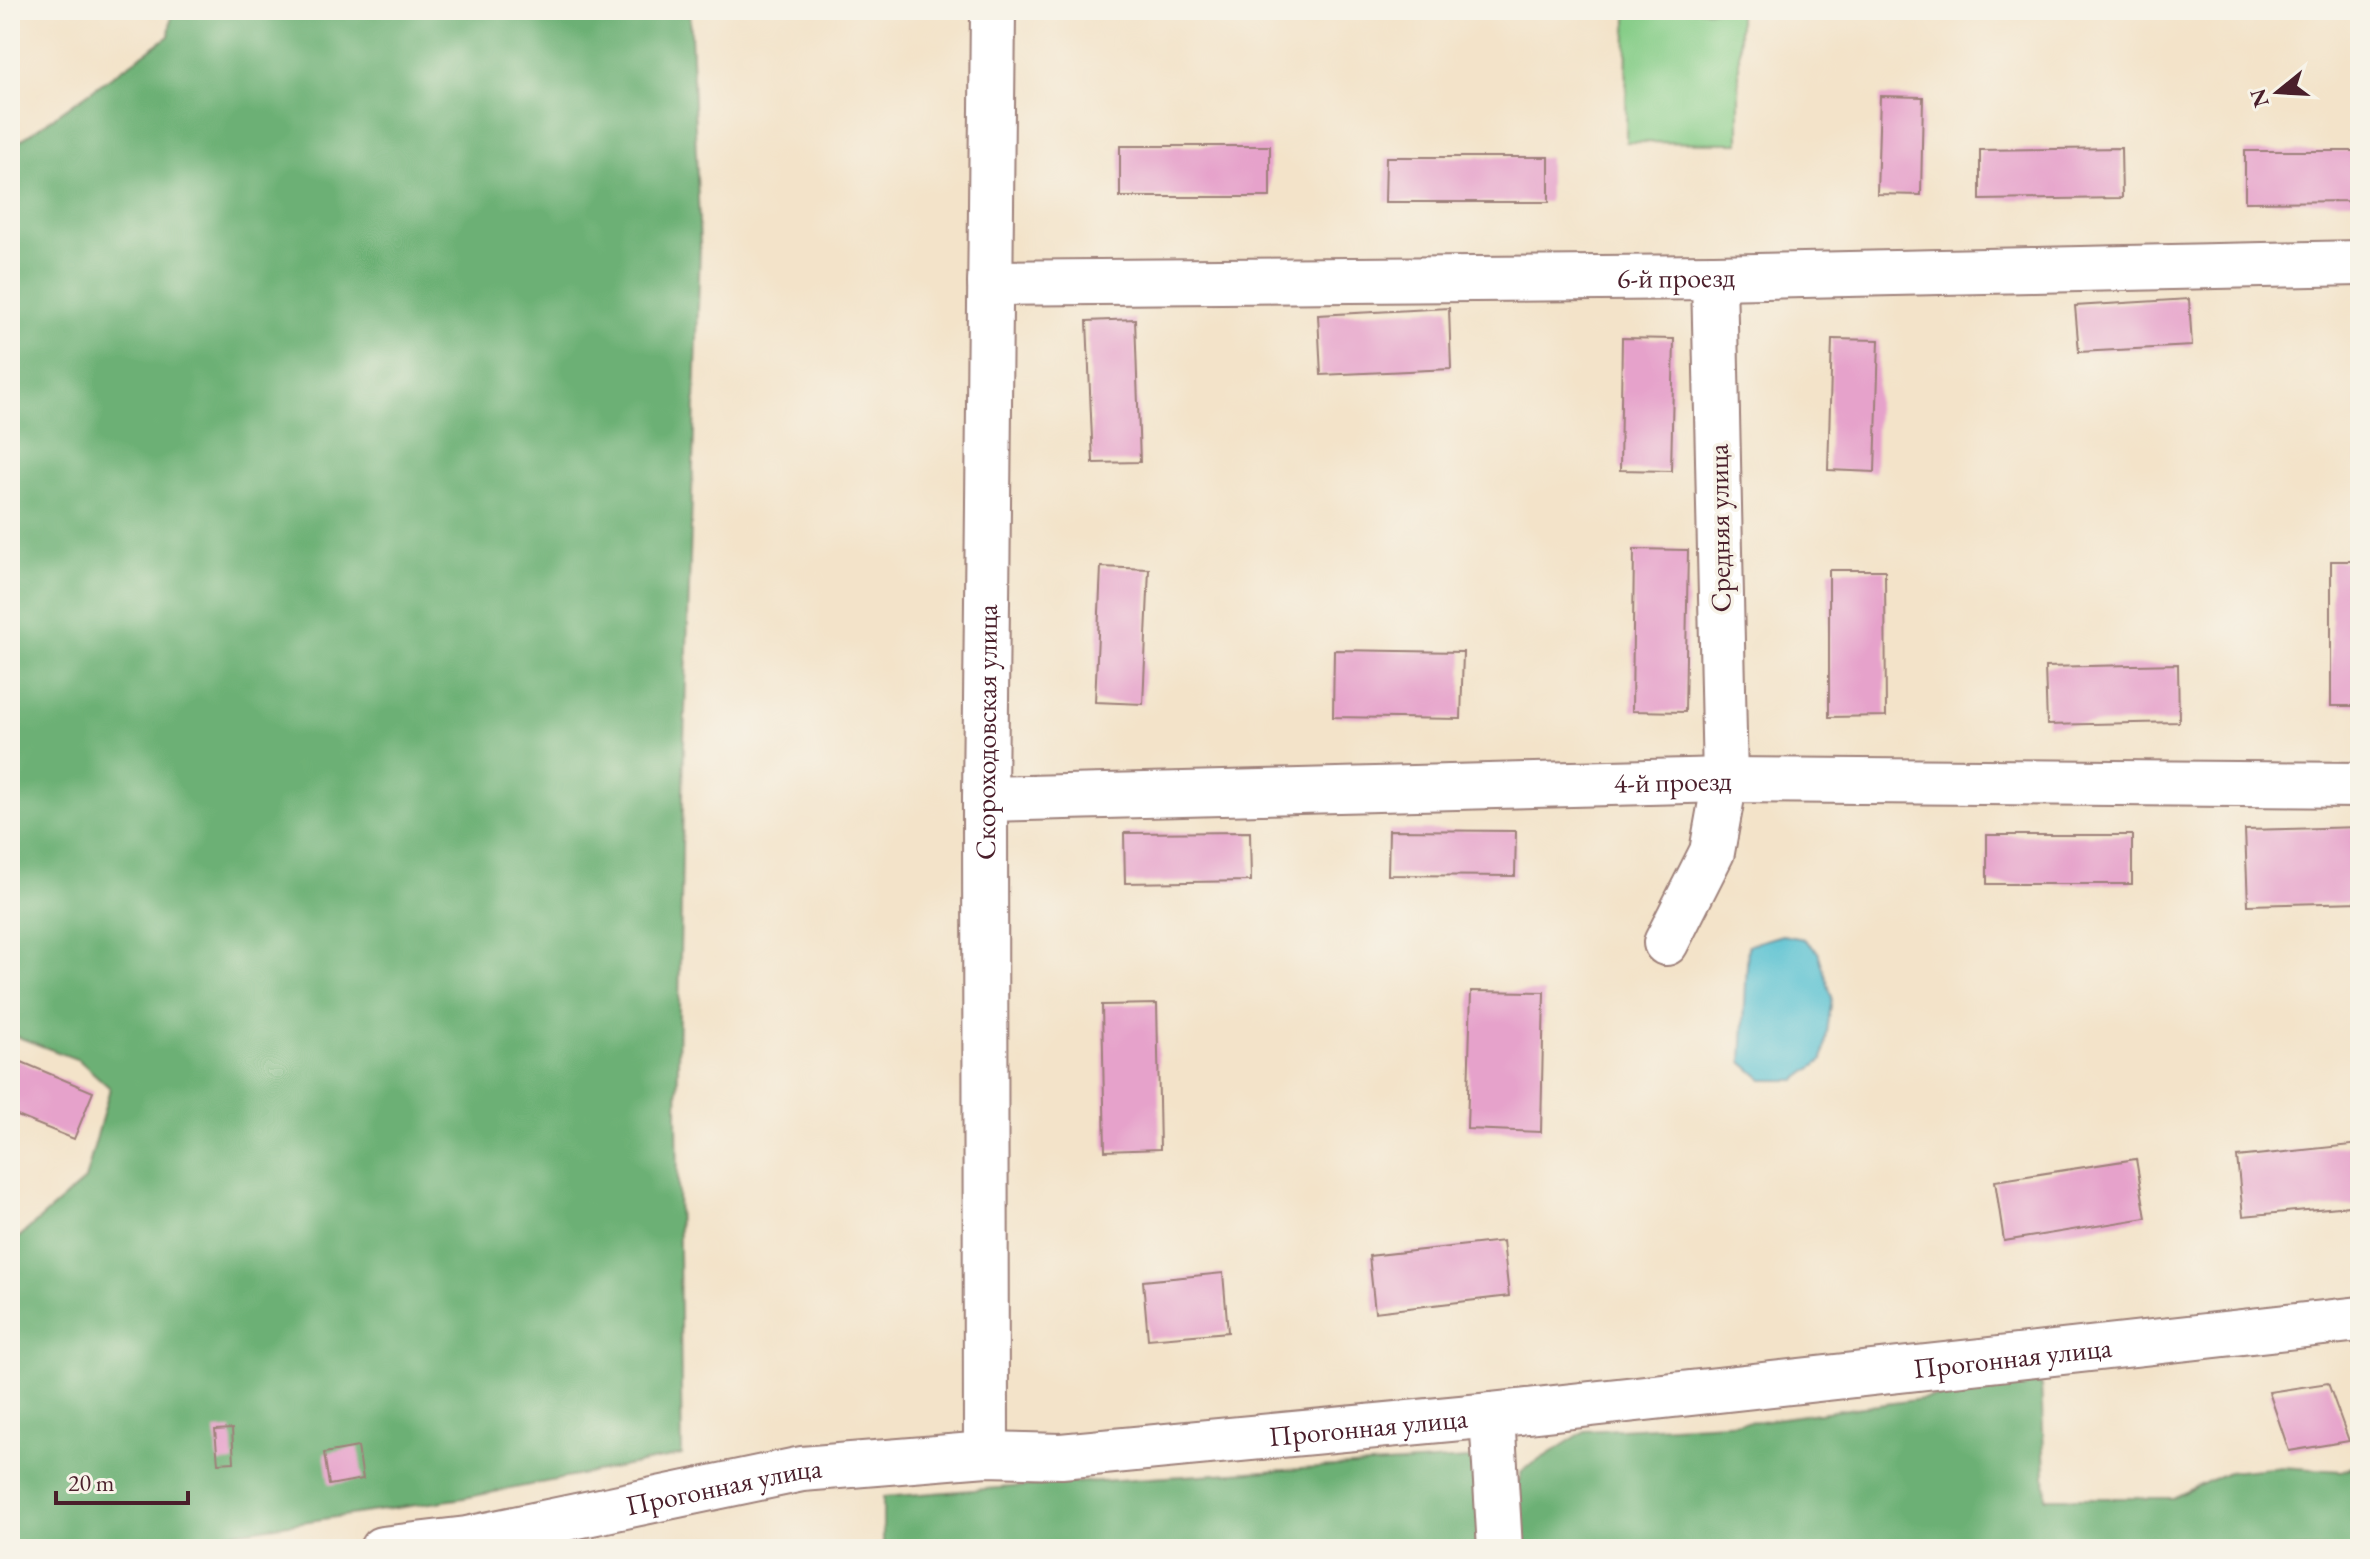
<svg xmlns="http://www.w3.org/2000/svg" width="2370" height="1559" font-family="'EB Garamond',serif">
  <rect width="100%" height="100%" fill="#f7f3e8"/>
  <filter id="ink" filterUnits="userSpaceOnUse"><feTurbulence type="fractalNoise" baseFrequency=".0125" numOctaves="2"/><feDisplacementMap in="SourceGraphic" scale="16" xChannelSelector="R" yChannelSelector="G"/><feConvolveMatrix kernelMatrix="1 2 1 2 8 2 1 2 1" color-interpolation-filters="sRGB"/></filter>
  <filter id="wash" filterUnits="userSpaceOnUse"><feTurbulence type="fractalNoise" baseFrequency=".006" numOctaves="4" result="noise"/><feDisplacementMap in="SourceGraphic" scale="32" xChannelSelector="R" yChannelSelector="G"/><feGaussianBlur stdDeviation="1.8" result="paint"/><feColorMatrix in="noise" values="0 0 0 0 0 0 0 0 0 0 0 0 0 0 0 0 0 1.4 0 .05"/><feComposite in="paint" operator="in"/></filter>
  <g filter="url(#wash)">
    <rect width="100%" height="100%" fill="#f3e3c9"/>
    <path fill="#86cd88" stroke="#68765a" stroke-width="2" d="M1627 10H1739V143L1626 142Z"/>
    <g fill="#6cb074" stroke="#5b6850" stroke-width="2">
      <path d="M172 10H690L700 246 684 743 677 1116 682 1455 464 1498 121 1549H10V1245L85 1180 110 1088 79 1060 10 1034V148L169 36Z"/>
      <path d="M2041 1383 2046 1498H2173L2228 1472 2282 1467 2342 1471 2360 1464V1549H1513L1511 1508 1522 1471 1585 1431 1760 1421Z"/>
      <path d="M1483 1458 1488 1549H883V1497L1051 1484Z"/>
    </g>
    <path fill="#57c1d2" stroke="#50707e" stroke-width="2" d="M1782 935 1804 939 1818 952 1832 997 1823 1060 1796 1080H1763L1742 1062 1748 945Z"/>
    <g id="blocks">
      <g fill="#e6a2cb">
        <path d="M1880 96 1923 97 1921 195 1877 194Z"/>
        <rect x="1120" y="146" width="150" height="51"/>
        <path d="M2121 148 2122 198 1980 200V150Z"/>
        <path d="M2245 151H2360V201L2245 202Z"/>
        <path d="M1386 157H1549V202H1385Z"/>
        <path d="M2189 299 2192 346 2079 352 2075 306Z"/>
        <path d="M1449 308 1451 369 1321 375 1318 315Z"/>
        <path d="M1135 319 1140 462 1093 463 1087 321Z"/>
        <rect x="2357" y="332" width="3" height="133"/>
        <path d="M1622 338 1674 339 1671 471 1620 470Z"/>
        <path d="M1832 339 1879 340 1875 472 1828 470Z"/>
        <path d="M1634 549 1688 550 1685 712 1632 711Z"/>
        <rect x="2331" y="561" width="29" height="145"/>
        <path d="M1101 567 1149 569 1143 704 1095 702Z"/>
        <path d="M1829 570H1885L1886 716 1829 717Z"/>
        <path d="M1334 650 1463 652 1461 719 1333 717Z"/>
        <path d="M2178 664 2179 722 2047 725 2045 667Z"/>
        <path d="M2360 827V902L2248 905 2245 830Z"/>
        <path d="M1389 830 1516 831 1515 876 1388 875Z"/>
        <path d="M1250 832 1251 881 1125 883 1124 833Z"/>
        <rect x="1987" y="835" width="145" height="49"/>
        <path d="M1471 991 1544 992 1541 1132 1467 1129Z"/>
        <path d="M1157 1004 1160 1149 1105 1151 1102 1005Z"/>
        <path d="M10 1057 93 1092 74 1139 10 1113Z"/>
        <path d="M2360 1144V1205L2243 1216 2237 1157Z"/>
        <path d="M2136 1159 2146 1218 2004 1241 1995 1181Z"/>
        <path d="M1503 1241 1509 1296 1375 1312 1369 1256Z"/>
        <path d="M1223 1273 1228 1332 1148 1339 1143 1281Z"/>
        <path d="M2328 1383 2349 1441 2289 1451 2269 1392Z"/>
        <path d="M232 1429 234 1462 218 1463 215 1430Z"/>
        <path d="M358 1447 363 1479 329 1485 324 1453Z"/>
      </g>
    </g>
  </g>
  <g filter="url(#ink)">
    <use href="#blocks" fill-opacity="0" stroke="#9e817a" stroke-width="2"/>
    <g fill="none" stroke-linecap="round" stroke-linejoin="round">
      <g stroke="#9e817a" stroke-width="48">
        <g id="minor">
          <path id="s1" d="M990 283 1714 277 2360 263"/>
          <path id="s2" d="M985 799 1725 780 2360 785"/>
          <path d="M1666 943 1712 852 1725 780 1714 277"/>
          <path d="M1492 1415 1500 1549"/>
          <path id="s3" d="M986 1454 985 799 993 10"/>
          <path id="s4" d="M382 1549 467 1539 802 1469 986 1454 1061 1456 1492 1415 2360 1319"/>
        </g>
      </g>
      <use href="#minor" stroke="#fff" stroke-width="44"/>
    </g>
  </g>
  <g text-anchor="middle" dominant-baseline="central" stroke-width="7" stroke-linejoin="round" paint-order="stroke">
    <g font-size="28" fill="#4a1f2b" stroke="#f7f3e8">
      <text stroke="none"><textPath href="#s1" startOffset="686">6-й проезд</textPath></text>
      <text transform="translate(1719 528) rotate(-91)">Средняя улица</text>
      <text stroke="none"><textPath href="#s3" startOffset="722">Скороходовская улица</textPath></text>
      <text stroke="none"><textPath href="#s2" startOffset="688">4-й проезд</textPath></text>
      <text stroke="none"><textPath href="#s4" startOffset="1644">Прогонная улица</textPath></text>
      <text stroke="none"><textPath href="#s4" startOffset="996">Прогонная улица</textPath></text>
      <text stroke="none"><textPath href="#s4" startOffset="348">Прогонная улица</textPath></text>
    </g>
  </g>
  <rect width="2370" height="1559" fill="none" stroke="#f7f3e8" stroke-width="40"/>
  <g transform="translate(2278 92) rotate(252)" stroke="#f7f3e8" stroke-width="6" paint-order="stroke">
  <path d="M0-6L14 30L0 20L-14 30Z" fill="#4a1f2b"/>
  <text y="-12" font-size="22" font-weight="bold" text-anchor="middle" fill="#4a1f2b">N</text>
  </g>
  <path d="M56 1491v12h132v-12" fill="none" stroke="#4a1f2b" stroke-width="4"/>
  <text x="68" y="1491" font-size="24" fill="#4a1f2b" stroke="#f7f3e8" stroke-width="6" paint-order="stroke">20 m</text>
</svg>
